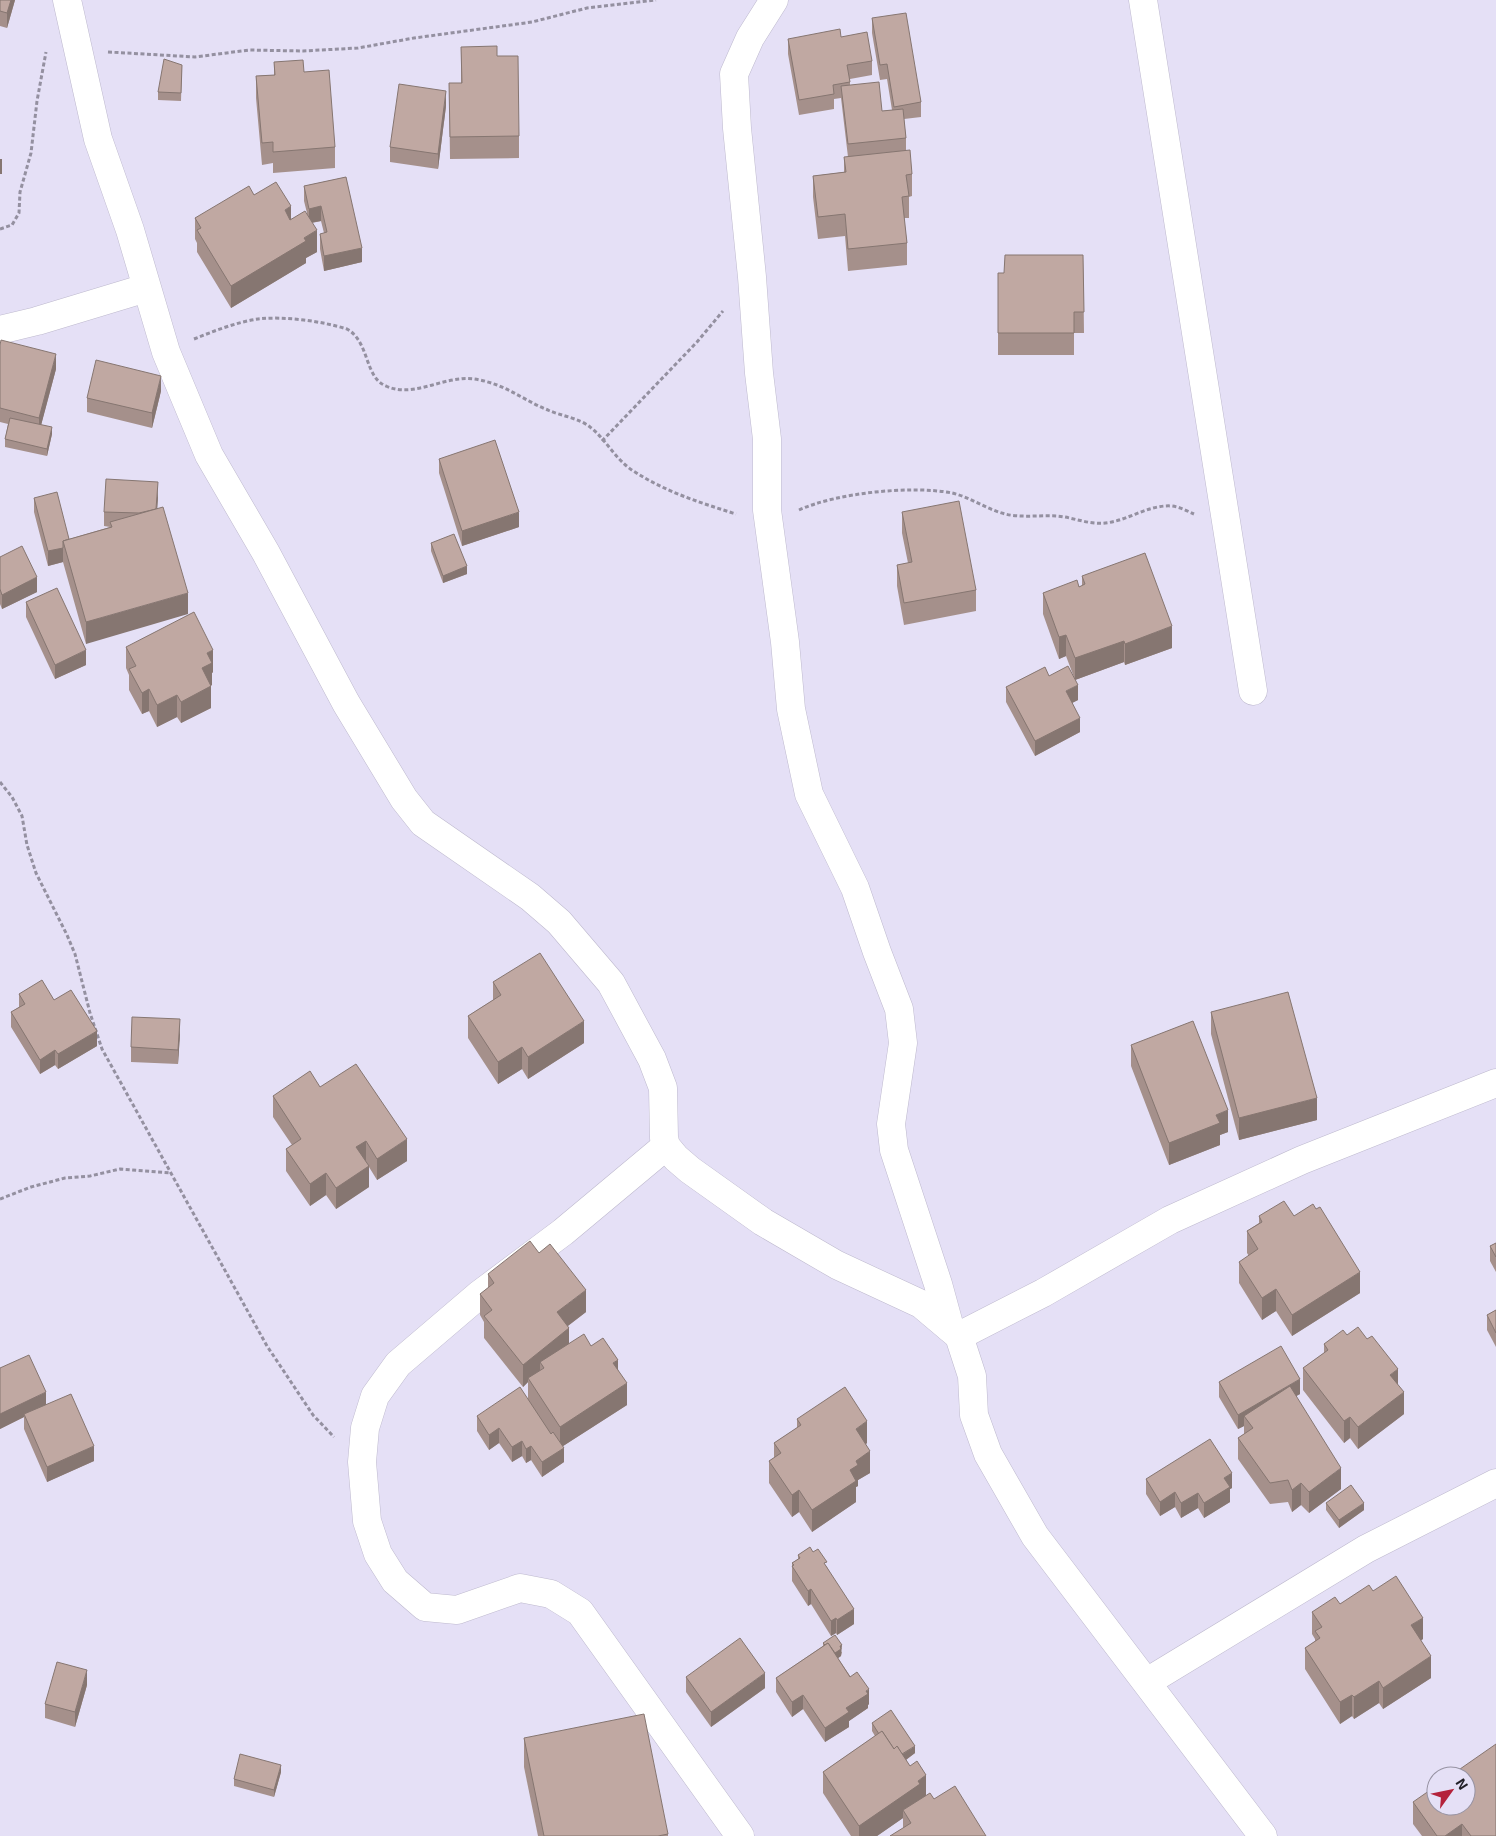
<svg xmlns="http://www.w3.org/2000/svg" width="1496" height="1836" font-family="'Exo 2',sans-serif">
  <rect width="100%" height="100%" fill="#e5e0f6"/>
  <g fill="none" stroke-linecap="round" stroke-linejoin="round">
    <g stroke="#beb9ce" stroke-width="29">
      <g id="minor">
        <path d="M67 0 98 139 130 230 166 352 209 455 266 553 346 703 404 799 423 823 530 897 559 922 611 983 652 1059 663 1088 664 1138 666 1146 676 1158 690 1170 763 1222 837 1265 921 1304 959 1336 972 1376 974 1415 988 1454 1035 1536 1263 1836"/>
        <path d="M774 0 750 38 734 74 737 128 752 277 759 373 767 439V510L785 642 791 709 809 794 855 888 877 952 899 1009 903 1043 891 1124 894 1150 938 1284 950 1328"/>
        <path d="M1143 0 1253 691"/>
        <path d="M0 330 37 321 146 288"/>
        <path d="M666 1146 563 1232 480 1294 398 1364 375 1396 365 1428 362 1462 367 1521 378 1554 395 1581 425 1607 457 1610 520 1588 551 1594 580 1612 740 1836"/>
        <path d="M959 1336 1043 1293 1170 1220 1302 1160 1496 1083"/>
        <path d="M1147 1682 1366 1549 1496 1483"/>
      </g>
    </g>
    <g stroke="#9490a0" stroke-width="3" stroke-dasharray="4 2.5" stroke-linecap="butt">
      <path d="M108 52 195 57 249 50 303 51 358 48 414 38 532 22 587 8 656 0"/>
      <path d="M0 229 12 225 19 213 20 192 31 153 37 101 46 52"/>
      <path d="M194 339C214 331 237 322 258 319 285 316 321 321 347 329 370 342 364 377 386 386 410 397 436 381 460 379 472 377 486 381 497 385 515 392 530 403 548 410 561 416 579 418 590 427 607 440 615 460 635 472 666 492 701 503 736 514"/>
      <path d="M602 441 697 342 723 311"/>
      <path d="M799 510C836 493 912 485 952 493 970 497 986 509 1005 514 1021 518 1040 515 1057 516 1070 517 1082 522 1095 523 1122 526 1145 504 1172 506 1180 507 1187 511 1194 514"/>
      <path d="M0 782 12 797 22 816 27 845 36 873 67 935 75 954 90 1013 102 1049 267 1346 313 1415 334 1437"/>
      <path d="M0 1199 31 1187 65 1178 90 1176 120 1169 171 1173"/>
    </g>
    <use href="#minor" stroke="#fff" stroke-width="28"/>
  </g>
  <g fill="#a5908b">
    <path d="M0 0H15L7 28 0 26Z"/>
    <path d="M872 18 921 102V117L904 119 906 138V151L912 174V196L909 197V218H904L907 243V265L848 271 845 236 818 239 813 197V176L844 172V157H848L841 98 834 99V109L799 115 788 54V39L841 37 872 61V75L850 79V85L882 111 892 110 887 79 880 80 872 33Z"/>
    <path d="M461 47 497 56 519 136V158L450 159 449 83H461Z"/>
    <path d="M274 62 304 72 335 147V168L273 173V163L262 165 256 98V76L274 75Z"/>
    <path d="M182 65 181 101 158 100V92Z"/>
    <path d="M446 106 438 169 390 162V147Z"/>
    <path d="M346 177 362 262 324 271 320 249V234L324 233 321 221 312 223 317 252 306 258V263L231 308 197 252V243L195 239V218L254 195 291 219 307 213 304 201V186Z"/>
    <path d="M1083 255 1084 333H1074V355H998V273H1004Z"/>
    <path d="M0 345 56 369 41 425 52 434 47 456 5 447V439L8 424 0 422Z"/>
    <path d="M161 391 152 428 87 412V398Z"/>
    <path d="M439 459 519 527 462 546 439 473Z"/>
    <path d="M158 497 157 508 86 644 63 562 48 566 34 512V498L69 539 110 527 104 526V512Z"/>
    <path d="M902 512 976 590V611L904 625 897 586V565L908 563 902 533Z"/>
    <path d="M431 543 467 574 443 583 431 551Z"/>
    <path d="M0 557 37 592 2 609 0 604Z"/>
    <path d="M1082 576 1172 648 1125 665 1124 662 1075 680 1066 656 1059 659 1043 614V593L1082 586Z"/>
    <path d="M26 602 86 665 55 679 26 617Z"/>
    <path d="M126 647 213 672 212 673V685H211V708L181 723 177 717 157 727 149 711 142 714 129 690V675L126 668Z"/>
    <path d="M1049 676 1078 700 1072 703 1080 732 1035 756 1006 702V687Z"/>
    <path d="M493 982 584 1043 528 1079 522 1069 498 1084 468 1038V1016L493 1000Z"/>
    <path d="M19 994 54 1000 97 1046 58 1069 55 1065 40 1074 11 1027V1012L19 1007Z"/>
    <path d="M1211 1012 1317 1120 1239 1140 1211 1034Z"/>
    <path d="M180 1034 178 1064 131 1062V1047Z"/>
    <path d="M1131 1045 1228 1132 1220 1135V1145L1169 1165 1131 1066Z"/>
    <path d="M320 1087 407 1161 377 1180 369 1167V1187L336 1209 326 1195 310 1206 286 1171V1149L292 1145 273 1117V1096Z"/>
    <path d="M1259 1216H1294L1360 1293 1292 1336 1276 1311 1262 1320 1239 1283V1262L1249 1256 1247 1253V1231L1259 1223Z"/>
    <path d="M1496 1243V1272L1490 1261V1246Z"/>
    <path d="M488 1274 586 1312 568 1326 569 1343 591 1346 618 1369 627 1405 563 1446 564 1462 542 1477 531 1460 526 1463 522 1456 512 1462 499 1443 489 1450 477 1431V1416L528 1400V1382L523 1387 484 1338V1322L480 1315V1294L488 1288Z"/>
    <path d="M1496 1310V1347L1487 1330V1315Z"/>
    <path d="M1347 1335 1398 1385 1404 1414 1358 1449 1350 1438 1344 1443 1303 1390V1368L1324 1353V1344Z"/>
    <path d="M0 1368 46 1404 94 1461 47 1482 24 1429V1417L0 1429Z"/>
    <path d="M1219 1382 1300 1394 1296 1396 1341 1489 1309 1513 1301 1505 1292 1512 1288 1502 1270 1504 1238 1459V1438L1244 1434V1426L1238 1429 1219 1397Z"/>
    <path d="M797 1419 867 1443 866 1444 870 1473 858 1480V1486L856 1487V1502L812 1532 799 1512 792 1517 769 1483V1461L774 1458V1443L797 1428Z"/>
    <path d="M1146 1479 1232 1488 1230 1489V1502L1204 1518 1198 1508 1181 1518 1175 1507 1160 1516 1146 1494Z"/>
    <path d="M1326 1503 1364 1510 1339 1528 1326 1510Z"/>
    <path d="M813 1552 827 1567 854 1624 837 1635 836 1633 831 1636 811 1604 808 1606 792 1581V1563L798 1559V1555Z"/>
    <path d="M1373 1591 1423 1639 1421 1640 1431 1678 1383 1709 1379 1703 1354 1719 1352 1716 1340 1724 1305 1669V1648L1315 1641V1639L1312 1634V1612L1340 1604Z"/>
    <path d="M823 1643 842 1652 841 1656 838 1658 869 1704 868 1705V1708L849 1721V1727L825 1742 803 1709 792 1717 776 1692V1678L823 1646Z"/>
    <path d="M686 1677 765 1688 711 1727 686 1692Z"/>
    <path d="M87 1685 75 1727 45 1718V1704Z"/>
    <path d="M872 1723 915 1753 906 1760 926 1796 934 1799 986 1836 903 1828V1818L877 1836H851L823 1793V1772L875 1736 872 1731Z"/>
    <path d="M524 1738 668 1834V1836H538L524 1767Z"/>
    <path d="M281 1772 274 1797 234 1786V1779Z"/>
    <path d="M1413 1802 1496 1836H1422L1413 1824Z"/>
  </g>
  <g fill="#867671">
    <path d="M11 0H15L7 28V13Z"/>
    <path d="M446 91V106L438 169V154Z"/>
    <rect x="0" y="159" width="2" height="15"/>
    <path d="M291 206V228L285 210Z"/>
    <path d="M321 206V221L309 223V209Z"/>
    <path d="M317 230V252L306 258V263L231 308V286Z"/>
    <path d="M362 248V262L324 271V256Z"/>
    <path d="M56 354V369L39 433V418Z"/>
    <path d="M161 376V391L152 428V413Z"/>
    <path d="M52 427V434L47 456V449Z"/>
    <path d="M158 482V497L156 529V514Z"/>
    <path d="M519 512V527L462 546V531Z"/>
    <path d="M63 548V562L48 566V551Z"/>
    <path d="M467 566V574L443 583V576Z"/>
    <path d="M37 577V592L2 609V595Z"/>
    <path d="M188 593V614L86 644V622Z"/>
    <path d="M1172 626V648L1125 665V644Z"/>
    <path d="M1066 635V656L1059 659V637Z"/>
    <path d="M1124 641V662L1075 680V658Z"/>
    <path d="M86 650V665L55 679V665Z"/>
    <path d="M213 650V672L212 673V685L202 690V668L207 653Z"/>
    <path d="M1078 685V700L1066 706V691Z"/>
    <path d="M211 686V708L181 723V702Z"/>
    <path d="M149 689V711L142 714V693Z"/>
    <path d="M177 695V717L157 727V705Z"/>
    <path d="M1080 718V732L1035 756V741Z"/>
    <path d="M180 1019V1034L178 1064V1050Z"/>
    <path d="M584 1021V1043L528 1079V1057Z"/>
    <path d="M97 1031V1046L58 1069V1054Z"/>
    <path d="M522 1047V1069L498 1084V1062Z"/>
    <path d="M55 1050V1065L40 1074V1060Z"/>
    <path d="M1317 1098V1120L1239 1140V1118Z"/>
    <path d="M1228 1110V1132L1220 1135V1145L1169 1165V1143L1216 1115Z"/>
    <path d="M407 1139V1161L377 1180V1159Z"/>
    <path d="M366 1141V1163L356 1147Z"/>
    <path d="M369 1166V1187L336 1209V1188Z"/>
    <path d="M326 1173V1195L310 1206V1184Z"/>
    <path d="M1360 1272V1293L1292 1336V1315Z"/>
    <path d="M1276 1289V1311L1262 1320V1298Z"/>
    <path d="M586 1290V1312L557 1334V1312Z"/>
    <path d="M569 1328V1350L544 1368 540 1362V1373L528 1378V1382L523 1387V1365Z"/>
    <path d="M618 1360V1382L613 1363Z"/>
    <path d="M1398 1369V1391L1390 1375Z"/>
    <path d="M1300 1379V1394L1249 1423 1244 1416V1426L1238 1429V1415Z"/>
    <path d="M627 1383V1405L560 1448V1427Z"/>
    <path d="M46 1392V1406L24 1414V1417L0 1429V1414Z"/>
    <path d="M1404 1392V1414L1358 1449V1427Z"/>
    <path d="M1350 1417V1438L1344 1443V1421Z"/>
    <path d="M867 1421V1443L856 1451V1429Z"/>
    <path d="M499 1428V1443L489 1450V1435Z"/>
    <path d="M522 1441V1456L512 1462V1447Z"/>
    <path d="M94 1446V1461L47 1482V1467Z"/>
    <path d="M531 1446V1460L526 1463V1449Z"/>
    <path d="M564 1448V1462L542 1477V1462Z"/>
    <path d="M870 1451V1473L858 1480V1486L856 1487V1502L812 1532V1510L850 1470 856 1461Z"/>
    <path d="M1341 1468V1489L1309 1513V1492Z"/>
    <path d="M1232 1473V1488L1230 1489V1502L1204 1518V1503L1224 1478Z"/>
    <path d="M1301 1483V1505L1292 1512V1490Z"/>
    <path d="M799 1490V1512L792 1517V1495Z"/>
    <path d="M1175 1492V1507L1160 1516V1502Z"/>
    <path d="M1198 1493V1508L1181 1518V1503Z"/>
    <path d="M1364 1503V1510L1339 1528V1520Z"/>
    <path d="M811 1589V1604L808 1606V1591Z"/>
    <path d="M854 1609V1624L837 1635V1620Z"/>
    <path d="M836 1618V1633L831 1636V1621Z"/>
    <path d="M1423 1618V1639L1411 1647V1625Z"/>
    <path d="M842 1645 841 1656 834 1661V1654L840 1646Z"/>
    <path d="M1431 1656V1678L1383 1709V1688Z"/>
    <path d="M87 1670V1685L75 1727V1712Z"/>
    <path d="M765 1673V1688L711 1727V1712Z"/>
    <path d="M1379 1681V1703L1354 1719V1697Z"/>
    <path d="M869 1689V1704L868 1705V1708L849 1721V1727L825 1742V1728L846 1708Z"/>
    <path d="M803 1695V1709L792 1717V1702Z"/>
    <path d="M1352 1695V1716L1340 1724V1702Z"/>
    <path d="M915 1746V1753L896 1767V1759Z"/>
    <path d="M281 1765V1772L274 1797V1790Z"/>
    <path d="M926 1775V1796L903 1810V1818L877 1836H859V1826Z"/>
    <path d="M1462 1824V1836H1445Z"/>
  </g>
  <g fill="#c0a8a2" stroke="#867671">
    <path d="M0 0H11L7 13 0 11Z"/>
    <path d="M906 13 921 102 894 107 887 64 880 65 872 18Z"/>
    <path d="M840 29 841 37 867 32 872 61 847 65 850 82 833 85 834 94 799 100 788 39Z"/>
    <path d="M497 46V56H518L519 136 450 137 449 83H462L461 47Z"/>
    <path d="M164 59 182 65 181 93 158 92Z"/>
    <path d="M303 60 304 72 329 70 335 147 273 152V142L262 143 256 76 275 75 274 62Z"/>
    <path d="M879 82 882 111 903 109 906 138 848 144 841 86Z"/>
    <path d="M399 84 446 91 438 154 390 147Z"/>
    <path d="M910 150 912 174 906 175 909 196 902 197 907 243 848 249 845 214 818 217 813 176 846 172 844 157Z"/>
    <path d="M346 177 362 248 324 256 320 234 327 232 321 206 309 209 304 186Z"/>
    <path d="M276 182 291 206 285 210 290 220 305 211 317 230 304 238 306 241 231 286 197 230 201 228 195 218 249 186 254 195Z"/>
    <path d="M1005 255H1083L1084 312H1074V333H998V273H1004Z"/>
    <path d="M1 340 56 354 39 418 0 408V345Z"/>
    <path d="M96 360 161 376 152 413 87 398Z"/>
    <path d="M10 418 52 427 47 449 5 439Z"/>
    <path d="M495 440 519 512 462 531 439 459Z"/>
    <path d="M106 479 158 482 156 509 139 513 104 512Z"/>
    <path d="M57 492 69 539 63 541V548L48 551 34 498Z"/>
    <path d="M959 501 976 590 904 603 897 565 912 562 902 512Z"/>
    <path d="M163 507 188 593 86 622 63 541 112 527 110 522Z"/>
    <path d="M454 534 467 566 443 576 431 543Z"/>
    <path d="M22 546 37 577 2 595 0 589V557Z"/>
    <path d="M1145 553 1172 626 1125 644 1124 641 1075 658 1066 635 1059 637 1043 593 1077 580 1079 587 1085 584 1082 576Z"/>
    <path d="M57 588 86 650 55 665 26 602Z"/>
    <path d="M194 612 213 650 207 653 212 663 202 668 211 686 181 702 177 695 157 705 149 689 142 693 129 669 136 666 126 647Z"/>
    <path d="M1068 666 1078 685 1066 691 1080 718 1035 741 1006 687 1045 667 1049 676Z"/>
    <path d="M540 953 584 1021 528 1057 522 1047 498 1062 468 1016 501 995 493 982Z"/>
    <path d="M42 980 54 1000 71 990 97 1031 58 1054 55 1050 40 1060 11 1012 25 1004 19 994Z"/>
    <path d="M1288 992 1317 1098 1239 1118 1211 1012Z"/>
    <path d="M132 1017 180 1019 178 1050 131 1047Z"/>
    <path d="M1193 1021 1228 1110 1216 1115 1220 1123 1169 1143 1131 1045Z"/>
    <path d="M356 1064 407 1139 377 1159 366 1141 356 1147 369 1166 336 1188 326 1173 310 1184 286 1149 301 1139 273 1096 310 1071 320 1087Z"/>
    <path d="M1284 1201 1294 1216 1313 1204 1316 1209 1320 1207 1360 1272 1292 1315 1276 1289 1262 1298 1239 1262 1258 1249 1247 1231 1262 1222 1259 1216Z"/>
    <path d="M530 1241 539 1253 550 1244 586 1290 557 1312 569 1328 523 1365 484 1316 492 1310 480 1294 494 1283 488 1274Z"/>
    <path d="M1496 1243V1257L1490 1246Z"/>
    <path d="M1496 1310V1333L1487 1315Z"/>
    <path d="M1358 1327 1367 1339 1372 1336 1398 1369 1390 1375 1404 1392 1358 1427 1350 1417 1344 1421 1303 1368 1328 1350 1324 1344 1343 1330 1347 1335Z"/>
    <path d="M584 1334 591 1346 603 1338 618 1360 613 1363 627 1383 560 1427 528 1378 544 1368 540 1362Z"/>
    <path d="M1281 1346 1300 1379 1238 1415 1219 1382Z"/>
    <path d="M29 1355 46 1392 0 1414V1368Z"/>
    <path d="M1290 1386 1341 1468 1309 1492 1301 1483 1292 1490 1288 1480 1270 1483 1238 1438 1253 1428 1244 1416Z"/>
    <path d="M520 1387 551 1434 553 1432 564 1448 542 1462 531 1446 526 1449 522 1441 512 1447 499 1428 489 1435 477 1416Z"/>
    <path d="M845 1387 867 1421 856 1429 870 1451 856 1461 858 1465 850 1470 856 1481 812 1510 799 1490 792 1495 769 1461 781 1453 774 1443 801 1425 797 1419Z"/>
    <path d="M71 1394 94 1446 47 1467 24 1414Z"/>
    <path d="M1210 1439 1232 1473 1224 1478 1230 1487 1204 1503 1198 1493 1181 1503 1175 1492 1160 1502 1146 1479Z"/>
    <path d="M1351 1485 1364 1503 1339 1520 1326 1503Z"/>
    <path d="M810 1547 813 1552 818 1549 827 1562 824 1563 854 1609 837 1620 836 1618 831 1621 811 1589 808 1591 792 1566 794 1565 792 1563 800 1558 798 1555Z"/>
    <path d="M1396 1576 1423 1618 1411 1625 1431 1656 1383 1688 1379 1681 1354 1697 1352 1695 1340 1702 1305 1648 1320 1638 1315 1631 1322 1627 1312 1612 1335 1597 1340 1604 1369 1585 1373 1591Z"/>
    <path d="M835 1635 842 1645 840 1646 841 1649 835 1653 828 1643 825 1645 823 1643Z"/>
    <path d="M740 1638 765 1673 711 1712 686 1677Z"/>
    <path d="M828 1643 850 1677 857 1672 869 1689 866 1691 868 1694 846 1708 849 1712 825 1728 803 1695 792 1702 776 1678Z"/>
    <path d="M57 1662 87 1670 75 1712 45 1704Z"/>
    <path d="M891 1710 915 1746 902 1754 897 1746 894 1749 882 1731 879 1734 872 1723Z"/>
    <path d="M644 1714 668 1834 658 1836H544L524 1738Z"/>
    <path d="M882 1731 894 1749 897 1746 910 1766 917 1761 926 1775 918 1781 920 1784 859 1826 823 1772Z"/>
    <path d="M1496 1744V1836H1471L1462 1824 1445 1836H1437L1413 1802 1436 1786V1806H1466V1776H1450Z"/>
    <path d="M240 1754 281 1765 274 1790 234 1779Z"/>
    <path d="M955 1786 986 1836H890L911 1823 903 1810 930 1793 934 1799Z"/>
  </g>
  <g transform="translate(1451 1791) rotate(57)"><circle r="24" fill="#e5e0f6" stroke="#9793a3"/>
  <path d="M0-4L9 19L0 12L-9 19Z" fill="#b4223b"/>
  <text y="-8" font-size="14" font-weight="bold" text-anchor="middle" fill="#211f27">N</text>
  </g>
</svg>
